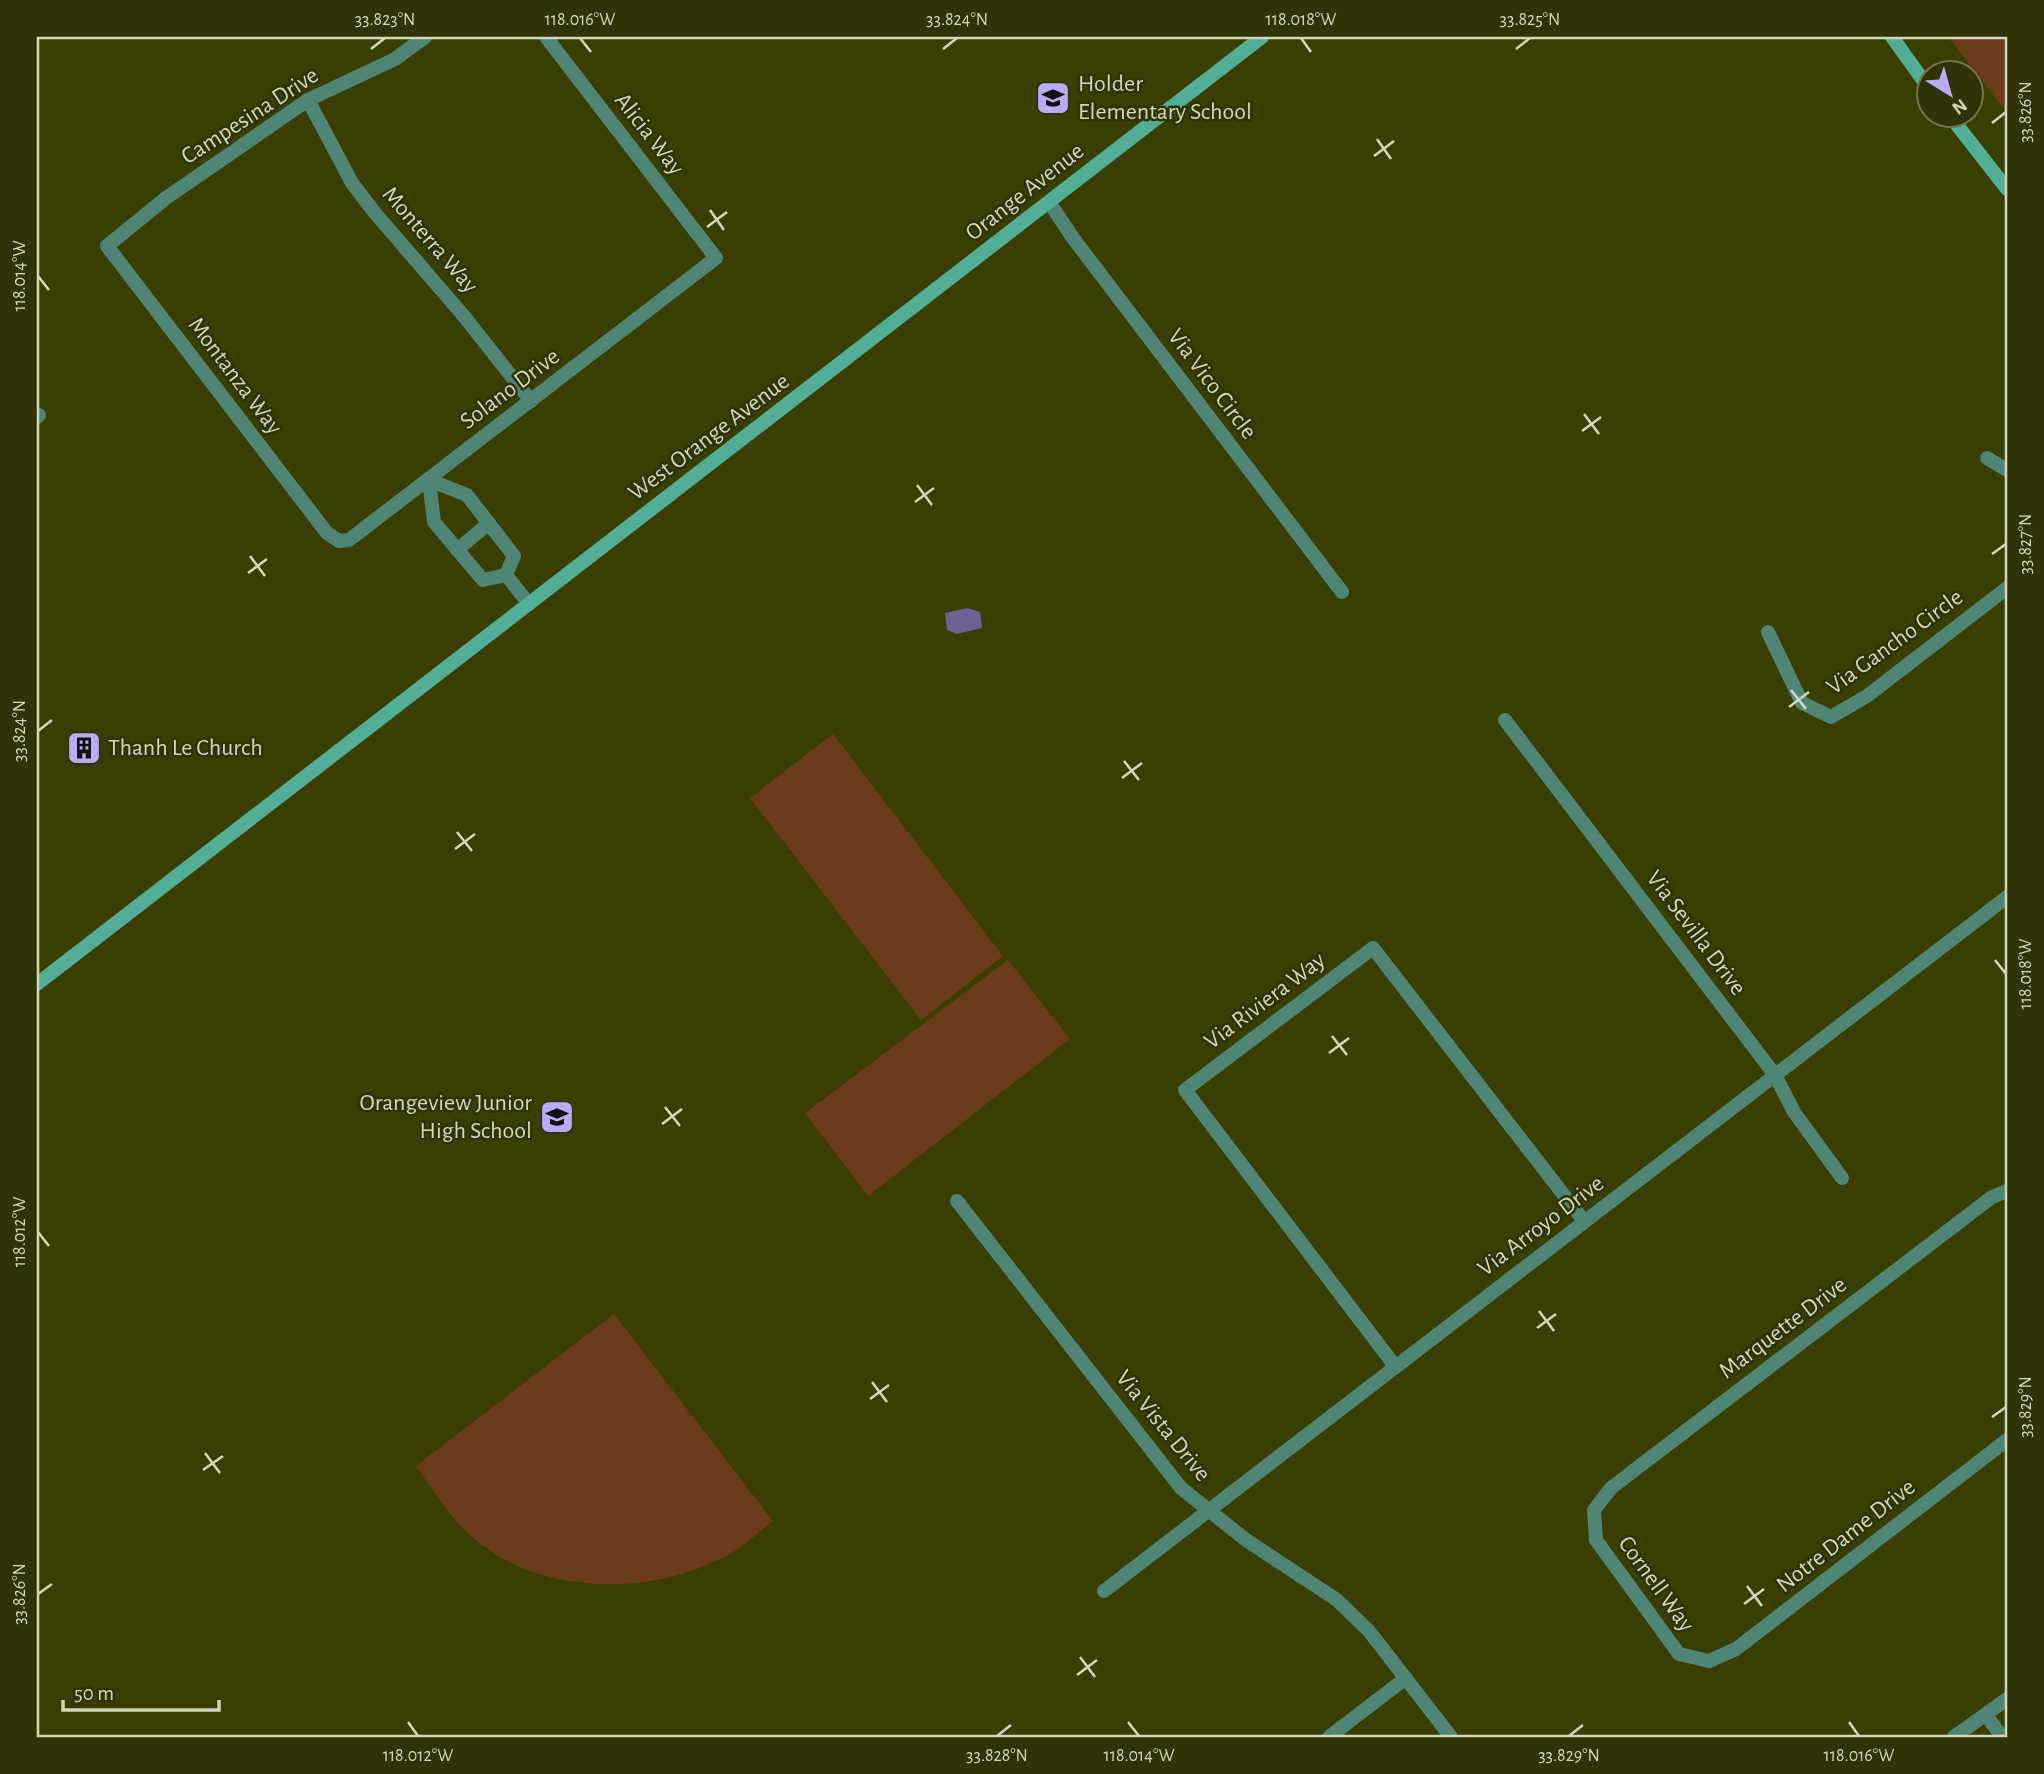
<svg xmlns="http://www.w3.org/2000/svg" width="2044" height="1774" font-family="'Alegreya Sans',sans-serif">
  <rect width="100%" height="100%" fill="#3a3e00"/>
  <g fill="#6a3c1c">
    <path d="M1948 37H2007V113Z"/>
    <path d="M833 734 1003 956 921 1020 750 798Z"/>
    <path d="M1008 960 1070 1039 868 1196 805 1113Z"/>
    <path d="M614 1314 773 1521C760 1531 748 1542 735 1551 661 1595 550 1598 481 1544 454 1524 435 1493 416 1466Z"/>
  </g>
  <path fill="#6e6295" d="M968 608 980 612 982 628 957 634 947 630 945 613Z"/>
  <g fill="none" stroke-linecap="round" stroke-linejoin="round">
    <g stroke="#4e8575" stroke-width="14">
      <path d="M425 37 395 59 308 100 166 198 107 246 327 533 339 541 349 540 716 258 546 37"/>
      <path d="M308 100 352 183 375 213 463 315 531 401"/>
      <path d="M1049 202 1073 238 1342 592"/>
      <path d="M37 417 39 415"/>
      <path d="M1987 458 2007 470"/>
      <path d="M429 480 434 522 483 580 506 575"/>
      <path d="M429 480 467 495 514 556 506 575"/>
      <path d="M457 550 489 523"/>
      <path d="M506 575 529 604"/>
      <path d="M1768 632 1802 703 1831 717 1867 696 2007 588"/>
      <path d="M1505 720 1775 1075 1794 1112 1842 1178"/>
      <path d="M2007 1191 1992 1197 1611 1488 1594 1510 1596 1540 1679 1654 1709 1661 1736 1649 2007 1440"/>
      <path d="M957 1201 1181 1488 1246 1540 1337 1600 1369 1631 1451 1737"/>
      <path d="M1395 1366 1185 1090 1373 948 1584 1221"/>
      <path d="M1104 1591 2007 897"/>
      <path d="M1986 1715 2002 1737"/>
      <path d="M1329 1737 1406 1678"/>
      <path d="M1954 1737 2007 1699"/>
    </g>
    <g stroke="#52ae96" stroke-width="14">
      <path d="M1892 37 1928 87"/>
      <path d="M1950 116 2007 189"/>
      <path d="M37 984 1262 37"/>
    </g>
  </g>
  <path fill="none" stroke="#d4d8ba" stroke-width="2.5" d="M580 38 591 52M1301 38 1311 52M371 49 385 38M943 49 957 38M1516 49 1530 38M1992 123 2006 112M1377 139 1391 159M1374 156 1394 141M710 210 724 230M707 227 727 212M38 276 49 290M1584 414 1599 434M1582 431 1601 417M917 485 932 505M915 502 934 488M1992 554 2006 544M250 556 265 576M248 573 267 559M1791 690 1806 709M1789 707 1809 692M38 731 52 720M1124 761 1139 780M1122 778 1142 763M457 832 472 851M455 849 475 834M1995 960 2006 974M1332 1036 1347 1055M1329 1053 1349 1038M665 1107 680 1126M662 1124 682 1109M38 1232 49 1246M1539 1311 1554 1331M1537 1328 1556 1314M872 1382 887 1402M870 1399 889 1385M1992 1417 2006 1407M205 1453 220 1473M203 1470 223 1456M1747 1586 1762 1606M38 1594 52 1584M1744 1604 1764 1589M1080 1657 1095 1677M1077 1675 1097 1660M408 1722 418 1736M1128 1722 1139 1736M1849 1722 1859 1736M997 1736 1011 1725M1569 1736 1583 1725"/>
  <defs>
    <g id="school-square" transform="scale(1.75)"><rect x="-9" y="-9" width="18" height="18" rx="4" fill="#bbaaf6" stroke="#303305"/><path d="M0-5L7-2L0 1L-7-2ZM-4 1L0 2.5L4 1V4Q0 6-4 4Z" fill="#111"/></g>
    <g id="building-square" transform="scale(1.75)"><rect x="-9" y="-9" width="18" height="18" rx="4" fill="#bbaaf6" stroke="#303305"/><path d="M-4-6H4V6H1V3H-1V6H-4ZM-2.5-4.3h1.7v1.8h-1.7ZM.8-4.3h1.7v1.8H.8ZM-2.5-1h1.7V.8h-1.7ZM.8-1h1.7V.8H.8Z" fill="#111"/></g>
  </defs>
  <g fill-rule="evenodd">
    <use href="#school-square" x="1053" y="98"/>
    <use href="#building-square" x="84" y="748"/>
    <use href="#school-square" x="557" y="1117"/>
  </g>
  <g text-anchor="middle" dominant-baseline="central" stroke-width="5" stroke-linejoin="round" paint-order="stroke">
    <g font-size="24" fill="#d4d8ba" stroke="#303305" text-anchor="start">
      <text x="1078" y="84">Holder<tspan x="1078" dy="28">Elementary School</tspan></text>
      <text x="108" y="748">Thanh Le Church</text>
      <text x="532" y="1103" text-anchor="end">Orangeview Junior<tspan x="532" dy="28">High School</tspan></text>
    </g>
    <g font-size="24" fill="#d4d8ba" stroke="#303305">
      <text transform="translate(250 116) rotate(-33)">Campesina Drive</text>
      <text transform="translate(649 134) rotate(52)">Alicia Way</text>
      <text transform="translate(1025 192) rotate(-38)">Orange Avenue</text>
      <text transform="translate(430 240) rotate(49)">Monterra Way</text>
      <text transform="translate(235 376) rotate(53)">Montanza Way</text>
      <text transform="translate(1212 384) rotate(53)">Via Vico Circle</text>
      <text transform="translate(510 389) rotate(-37)">Solano Drive</text>
      <text transform="translate(709 437) rotate(-37)">West Orange Avenue</text>
      <text transform="translate(1895 642) rotate(-36)">Via Gancho Circle</text>
      <text transform="translate(1696 933) rotate(53)">Via Sevilla Drive</text>
      <text transform="translate(1265 1001) rotate(-37)">Via Riviera Way</text>
      <text transform="translate(1541 1226) rotate(-37)">Via Arroyo Drive</text>
      <text transform="translate(1783 1328) rotate(-37)">Marquette Drive</text>
      <text transform="translate(1163 1426) rotate(51)">Via Vista Drive</text>
      <text transform="translate(1846 1536) rotate(-38)">Notre Dame Drive</text>
      <text transform="translate(1656 1584) rotate(54)">Cornell Way</text>
    </g>
  </g>
  <rect width="2044" height="1774" fill="none" stroke="#303305" stroke-width="77"/>
  <g transform="translate(1950 94) rotate(143)"><circle r="33" fill="#303305" stroke="#72754d" stroke-width="2"/>
  <path d="M0-5L12 26L0 18L-12 26Z" fill="#bbaaf6"/>
  <text y="-10" font-size="19" font-weight="bold" text-anchor="middle" fill="#d4d8ba">N</text>
  </g>
  <path d="M63 1700v10h156v-10" fill="none" stroke="#d4d8ba" stroke-width="3.5"/>
  <text x="74" y="1700" font-size="21" fill="#d4d8ba" stroke="#303305" stroke-width="5" paint-order="stroke">50 m</text>
  <rect x="38" y="38" width="1968" height="1698" fill="none" stroke="#d4d8ba" stroke-width="2.5"/>
  <g font-size="18" text-anchor="middle" fill="#d4d8ba">
    <text x="385" y="25">33.823°N</text>
    <text x="580" y="25">118.016°W</text>
    <text x="957" y="25">33.824°N</text>
    <text x="1301" y="25">118.018°W</text>
    <text x="1530" y="25">33.825°N</text>
    <text transform="translate(2025 112) rotate(-90)" y="6">33.826°N</text>
    <text transform="translate(19 276) rotate(-90)" y="6">118.014°W</text>
    <text transform="translate(2025 544) rotate(-90)" y="6">33.827°N</text>
    <text transform="translate(19 731) rotate(-90)" y="6">33.824°N</text>
    <text transform="translate(2025 974) rotate(-90)" y="6">118.018°W</text>
    <text transform="translate(19 1232) rotate(-90)" y="6">118.012°W</text>
    <text transform="translate(2025 1407) rotate(-90)" y="6">33.829°N</text>
    <text transform="translate(19 1594) rotate(-90)" y="6">33.826°N</text>
    <text x="418" y="1761">118.012°W</text>
    <text x="997" y="1761">33.828°N</text>
    <text x="1139" y="1761">118.014°W</text>
    <text x="1569" y="1761">33.829°N</text>
    <text x="1859" y="1761">118.016°W</text>
  </g>
</svg>
